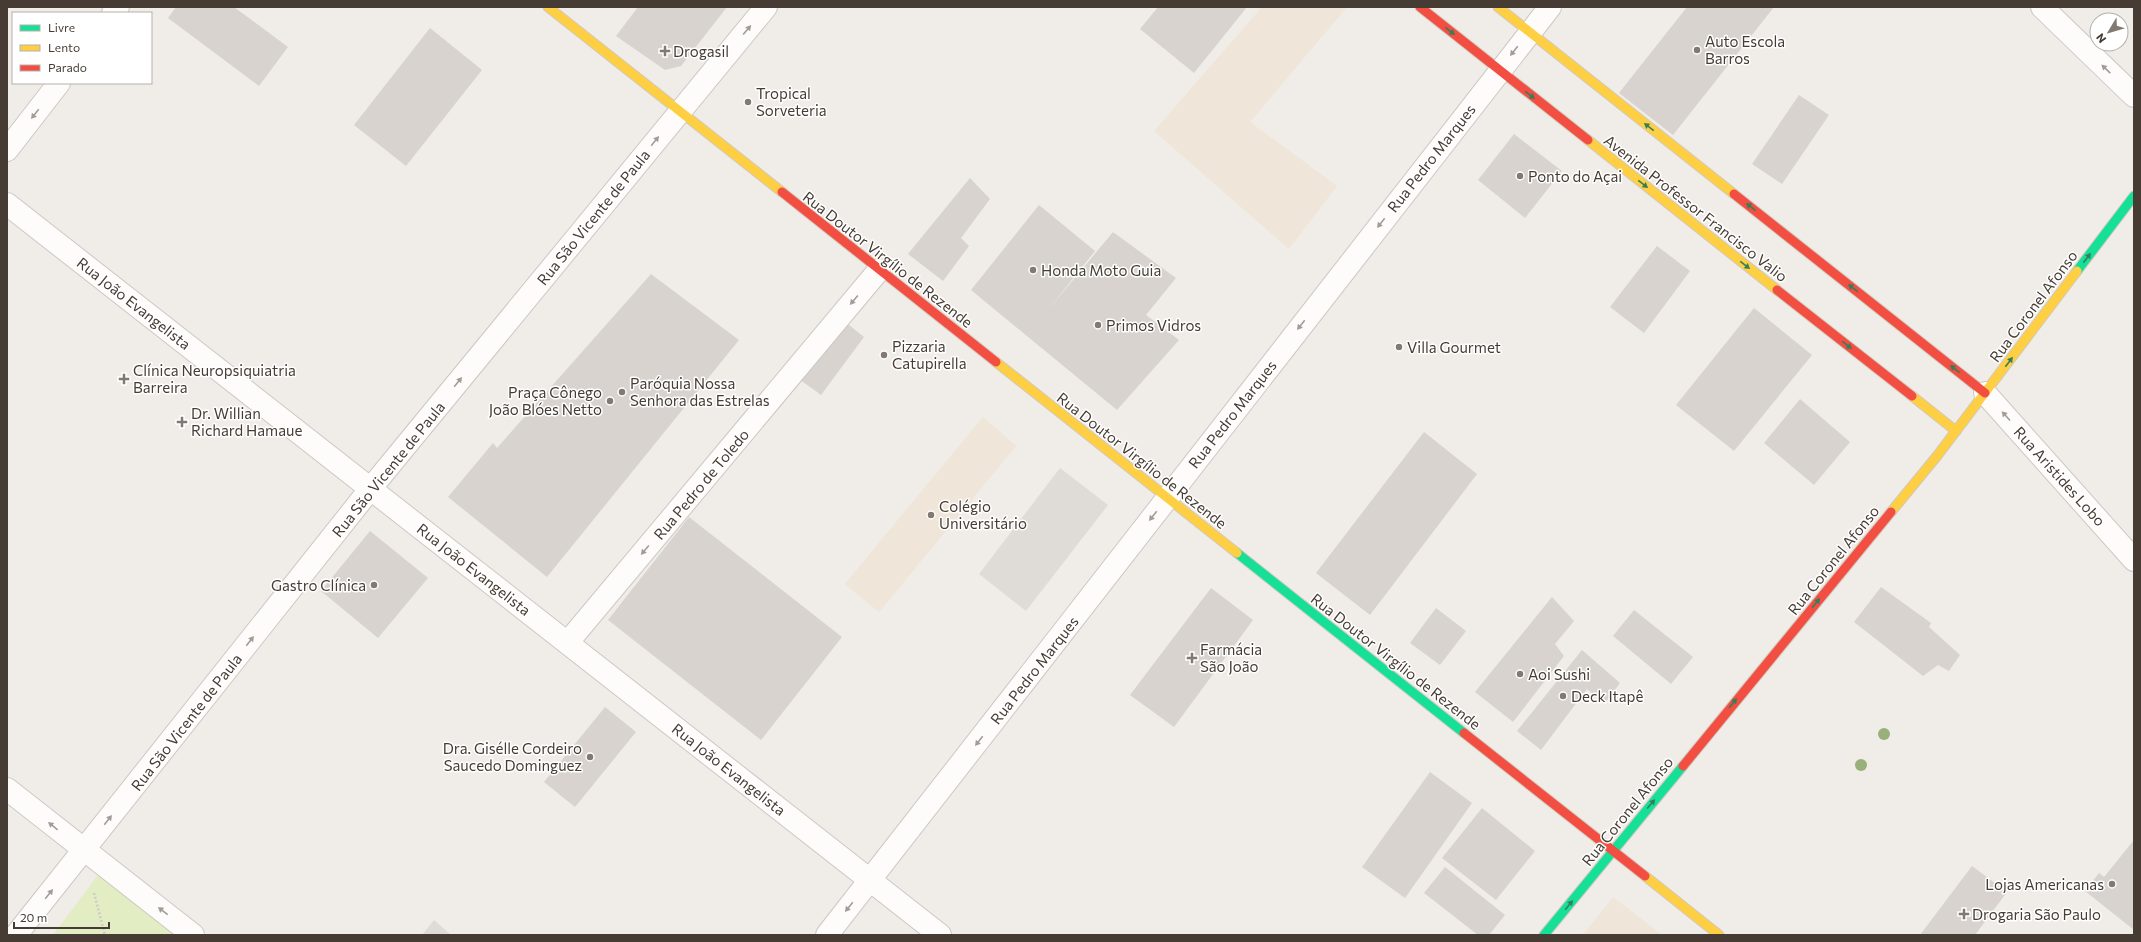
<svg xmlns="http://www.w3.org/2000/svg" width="2141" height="942" font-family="Commissioner,sans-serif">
  <rect width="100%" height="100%" fill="#f0ece7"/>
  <g fill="#efe5d8">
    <path d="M1262 7H1347L1250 122 1337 186 1289 249 1154 131Z"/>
    <path d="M983 417 1016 446 879 612 845 584Z"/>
    <path d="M1613 897 1662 935H1583Z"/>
  </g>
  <path fill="#e2edc4" d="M104 867 189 935H53Z"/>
  <g fill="#dfdbd7">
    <path d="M1060 468 1108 505 1026 611 979 574Z"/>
    <path d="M434 920 451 935H422Z"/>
  </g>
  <g fill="#d8d3ce">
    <path d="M176 7H234L288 47 259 86 168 18Z"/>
    <path d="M638 7H727L681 66 665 70 616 36Z"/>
    <path d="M1158 7H1247L1194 73 1140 29Z"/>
    <path d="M1687 7H1774L1673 135 1619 93Z"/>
    <path d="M430 28 482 70 406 166 354 125Z"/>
    <path d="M1799 95 1829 115 1782 184 1752 164Z"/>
    <path d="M1514 134 1562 171 1525 218 1478 180Z"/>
    <path d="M970 178 990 199 961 238 969 246 943 281 908 254Z"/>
    <path d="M1039 205 1095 251 1048 310 1113 232 1176 278 1146 315 1179 340 1117 410 971 290Z"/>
    <path d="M1657 246 1690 271 1644 333 1610 307Z"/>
    <path d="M651 274 739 340 547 577 448 497 493 443 497 448Z"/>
    <path d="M1754 308 1812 355 1734 451 1676 405Z"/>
    <path d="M844 321 864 337 821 395 799 379Z"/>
    <path d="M1800 399 1850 442 1814 485 1764 443Z"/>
    <path d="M1424 432 1477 474 1370 615 1316 573Z"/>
    <path d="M689 517 842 637 761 740 608 620Z"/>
    <path d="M370 531 428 578 378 638 321 591Z"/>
    <path d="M1881 587 1931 623 1929 627 1960 655 1949 671 1938 665 1923 676 1854 622Z"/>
    <path d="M1211 588 1253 620 1174 727 1130 695Z"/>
    <path d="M1552 597 1574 621 1555 644 1564 656 1513 722 1475 692Z"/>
    <path d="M1436 608 1466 631 1440 665 1410 643Z"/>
    <path d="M1634 610 1693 657 1671 684 1613 636Z"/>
    <path d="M1582 650 1620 683 1605 703 1587 689 1541 750 1517 731Z"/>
    <path d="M605 707 636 732 575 807 544 782Z"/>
    <path d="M1430 772 1472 803 1405 898 1362 867Z"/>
    <path d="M1482 808 1535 851 1496 900 1442 858Z"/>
    <path d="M2134 840V930L2085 891 2099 873 2104 877Z"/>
    <path d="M1972 866 2007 892 1975 935H1920Z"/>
    <path d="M1445 867 1505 915 1489 935H1478L1424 893Z"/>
  </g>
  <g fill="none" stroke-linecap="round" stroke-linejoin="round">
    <g stroke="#ccc8c3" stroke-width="24">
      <g id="street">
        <path d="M2042 7 2134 96"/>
        <path d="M113 13 118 7"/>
        <path d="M7 150 59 83"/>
        <path d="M7 204 940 935"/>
        <path d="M1985 393 2134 560"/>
        <path d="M568 642 879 270"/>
        <path d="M7 789 193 935"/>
        <path d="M16 935 371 488 766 7"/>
        <path d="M827 935 1550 7"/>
      </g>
    </g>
    <g stroke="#d1c9be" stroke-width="11">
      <g id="fast">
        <path d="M2077 271 2134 196"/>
        <path d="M1237 553 1464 733"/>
        <path d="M1544 935 1683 766"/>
      </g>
    </g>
    <g stroke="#d1c9be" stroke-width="11">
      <g id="slow">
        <path d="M548 7 782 192"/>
        <path d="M1498 7 1734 194"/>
        <path d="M1588 140 1777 290"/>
        <path d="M996 362 1237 553"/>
        <path d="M1912 396 1956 431"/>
        <path d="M1891 512 1937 456 2077 271"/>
        <path d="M1645 876 1719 935"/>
      </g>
    </g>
    <g stroke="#d1c9be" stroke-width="11">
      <g id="jam">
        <path d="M1420 7 1588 140"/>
        <path d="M782 192 996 362"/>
        <path d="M1734 194 1985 393"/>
        <path d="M1777 290 1912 396"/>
        <path d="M1464 733 1645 876"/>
        <path d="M1683 766 1891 512"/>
      </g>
    </g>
    <path stroke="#cecac6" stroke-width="2.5" stroke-dasharray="2 2" stroke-linecap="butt" d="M94 893 105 935"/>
    <use href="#street" stroke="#fdfcfb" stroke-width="22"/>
    <use href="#fast" stroke="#16e098" stroke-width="9"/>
    <use href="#slow" stroke="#ffcf43" stroke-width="9"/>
    <use href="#jam" stroke="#f24e42" stroke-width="9"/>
  </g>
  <g fill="#99b07a">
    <circle cx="1884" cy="734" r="6"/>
    <circle cx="1861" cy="765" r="6"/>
  </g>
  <defs><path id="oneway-solid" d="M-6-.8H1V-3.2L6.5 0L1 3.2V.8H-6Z"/></defs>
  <g fill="#a29c97">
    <use href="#oneway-solid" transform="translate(747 30) rotate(-50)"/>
    <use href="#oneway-solid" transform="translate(1514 51) rotate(128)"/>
    <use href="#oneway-solid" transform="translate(2106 69) rotate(-136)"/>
    <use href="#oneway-solid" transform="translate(35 114) rotate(128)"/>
    <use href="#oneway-solid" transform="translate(655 141) rotate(-51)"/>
    <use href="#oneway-solid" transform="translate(1381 223) rotate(128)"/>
    <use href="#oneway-solid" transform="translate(854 300) rotate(130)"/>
    <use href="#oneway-solid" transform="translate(1301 325) rotate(128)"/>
    <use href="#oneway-solid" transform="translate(458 382) rotate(-51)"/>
    <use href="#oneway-solid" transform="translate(2006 416) rotate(-132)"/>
    <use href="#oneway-solid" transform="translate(1153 516) rotate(128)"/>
    <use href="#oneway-solid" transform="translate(645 550) rotate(130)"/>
    <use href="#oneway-solid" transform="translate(250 641) rotate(-52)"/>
    <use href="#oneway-solid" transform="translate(979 741) rotate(128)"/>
    <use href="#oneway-solid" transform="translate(108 820) rotate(-52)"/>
    <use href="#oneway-solid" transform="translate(53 826) rotate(-141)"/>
    <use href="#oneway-solid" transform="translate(49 894) rotate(-51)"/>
    <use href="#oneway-solid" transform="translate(849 907) rotate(129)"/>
    <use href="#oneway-solid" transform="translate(163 911) rotate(-142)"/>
  </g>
  <g fill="#337e5b">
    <use href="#oneway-solid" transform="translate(1450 31) rotate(38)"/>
    <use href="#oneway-solid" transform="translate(1530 95) rotate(38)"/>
    <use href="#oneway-solid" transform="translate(1649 127) rotate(-142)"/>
    <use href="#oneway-solid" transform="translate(1643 184) rotate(38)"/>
    <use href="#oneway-solid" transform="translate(1751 207) rotate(-142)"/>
    <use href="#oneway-solid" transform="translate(2087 258) rotate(-53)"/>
    <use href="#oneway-solid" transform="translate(1745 265) rotate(38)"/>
    <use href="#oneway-solid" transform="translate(1853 288) rotate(-142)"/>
    <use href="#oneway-solid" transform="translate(1847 345) rotate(38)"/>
    <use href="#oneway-solid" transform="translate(2009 362) rotate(-53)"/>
    <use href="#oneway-solid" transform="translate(1955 369) rotate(-142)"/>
    <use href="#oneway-solid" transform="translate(1816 603) rotate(-51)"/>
    <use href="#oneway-solid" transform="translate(1733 703) rotate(-51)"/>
    <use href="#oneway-solid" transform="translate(1651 804) rotate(-50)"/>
    <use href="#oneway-solid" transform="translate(1569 905) rotate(-51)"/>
  </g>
  <g fill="#827a72" stroke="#fff" stroke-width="1.5">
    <circle cx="1697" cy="50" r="4"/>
    <path d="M663 45h4v4h4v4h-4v4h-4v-4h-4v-4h4z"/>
    <circle cx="748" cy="102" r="4"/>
    <circle cx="1520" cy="176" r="4"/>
    <circle cx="1033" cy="270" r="4"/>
    <circle cx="1098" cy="325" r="4"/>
    <circle cx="1399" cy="347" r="4"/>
    <circle cx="884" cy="355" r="4"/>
    <path d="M122 373h4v4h4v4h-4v4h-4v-4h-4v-4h4z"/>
    <circle cx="622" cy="392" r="4"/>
    <circle cx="610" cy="401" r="4"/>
    <path d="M180 416h4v4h4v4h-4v4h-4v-4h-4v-4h4z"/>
    <circle cx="931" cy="515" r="4"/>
    <circle cx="374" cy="585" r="4"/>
    <path d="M1190 652h4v4h4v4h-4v4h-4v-4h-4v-4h4z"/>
    <circle cx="1520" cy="674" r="4"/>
    <circle cx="1563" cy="696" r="4"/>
    <circle cx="590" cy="757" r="4"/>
    <circle cx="2112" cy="884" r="4"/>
    <path d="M1962 908h4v4h4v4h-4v4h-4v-4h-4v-4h4z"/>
  </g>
  <g text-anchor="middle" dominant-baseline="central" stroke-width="3" stroke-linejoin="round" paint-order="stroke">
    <g font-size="15" fill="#463c33" stroke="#fff" text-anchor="start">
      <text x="1705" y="41">Auto Escola<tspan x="1705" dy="17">Barros</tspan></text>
      <text x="673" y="51">Drogasil</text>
      <text x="756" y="93">Tropical<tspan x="756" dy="17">Sorveteria</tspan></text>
      <text x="1528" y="176">Ponto do Açai</text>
      <text x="1041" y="270">Honda Moto Guia</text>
      <text x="1106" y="325">Primos Vidros</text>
      <text x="892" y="346">Pizzaria<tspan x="892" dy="17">Catupirella</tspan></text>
      <text x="1407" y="347">Villa Gourmet</text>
      <text x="133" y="370">Clínica Neuropsiquiatria<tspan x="133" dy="17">Barreira</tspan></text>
      <text x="630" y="383">Paróquia Nossa<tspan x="630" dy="17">Senhora das Estrelas</tspan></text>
      <text x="602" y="392" text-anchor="end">Praça Cônego<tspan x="602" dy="17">João Blóes Netto</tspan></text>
      <text x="191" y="413">Dr. Willian<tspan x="191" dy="17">Richard Hamaue</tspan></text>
      <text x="939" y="506">Colégio<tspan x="939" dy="17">Universitário</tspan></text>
      <text x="366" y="585" text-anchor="end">Gastro Clínica</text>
      <text x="1200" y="649">Farmácia<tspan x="1200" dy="17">São João</tspan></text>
      <text x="1528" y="674">Aoi Sushi</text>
      <text x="1571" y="696">Deck Itapê</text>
      <text x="582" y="748" text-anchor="end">Dra. Gisélle Cordeiro<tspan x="582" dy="17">Saucedo Dominguez</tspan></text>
      <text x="2104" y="884" text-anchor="end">Lojas Americanas</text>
      <text x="1972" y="914">Drogaria São Paulo</text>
    </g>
    <g font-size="15" fill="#463c33" stroke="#fff">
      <text transform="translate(1431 158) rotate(-52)">Rua Pedro Marques</text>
      <text transform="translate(1696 208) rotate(38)">Avenida Professor Francisco Valio</text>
      <text transform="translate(593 217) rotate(-51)">Rua São Vicente de Paula</text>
      <text transform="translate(888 259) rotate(38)">Rua Doutor Virgílio de Rezende</text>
      <text transform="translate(134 303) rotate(38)">Rua João Evangelista</text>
      <text transform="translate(2033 306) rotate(-53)">Rua Coronel Afonso</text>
      <text transform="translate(1232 414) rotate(-52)">Rua Pedro Marques</text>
      <text transform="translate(1142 460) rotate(38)">Rua Doutor Virgílio de Rezende</text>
      <text transform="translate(388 469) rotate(-51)">Rua São Vicente de Paula</text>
      <text transform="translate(2060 476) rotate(48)">Rua Aristides Lobo</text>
      <text transform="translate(701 484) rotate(-50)">Rua Pedro de Toledo</text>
      <text transform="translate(1833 560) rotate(-51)">Rua Coronel Afonso</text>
      <text transform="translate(474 569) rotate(38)">Rua João Evangelista</text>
      <text transform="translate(1396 661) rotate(38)">Rua Doutor Virgílio de Rezende</text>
      <text transform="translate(1034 670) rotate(-52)">Rua Pedro Marques</text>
      <text transform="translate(186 722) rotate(-52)">Rua São Vicente de Paula</text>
      <text transform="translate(729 769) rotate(38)">Rua João Evangelista</text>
      <text transform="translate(1627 811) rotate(-51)">Rua Coronel Afonso</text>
    </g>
  </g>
  <rect width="2141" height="942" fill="none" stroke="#463c33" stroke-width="16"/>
  <rect x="12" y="12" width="140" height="72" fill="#ffffff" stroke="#b5b1ad"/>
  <rect x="20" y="25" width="20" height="6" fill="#16e098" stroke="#b5b1ad"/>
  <text x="48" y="32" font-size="12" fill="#463c33">Livre</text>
  <rect x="20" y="45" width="20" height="6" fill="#ffcf43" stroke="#b5b1ad"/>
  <text x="48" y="52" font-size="12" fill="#463c33">Lento</text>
  <rect x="20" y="65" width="20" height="6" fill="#f24e42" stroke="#b5b1ad"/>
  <text x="48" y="72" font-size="12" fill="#463c33">Parado</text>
  <g transform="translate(2109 32) rotate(232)"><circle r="19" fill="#ffffff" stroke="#b5b1ad"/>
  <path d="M0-3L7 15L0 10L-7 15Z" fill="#827a72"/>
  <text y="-6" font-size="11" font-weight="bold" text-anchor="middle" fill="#463c33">N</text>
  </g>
  <path d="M14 922v6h95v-6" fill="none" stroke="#463c33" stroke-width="2"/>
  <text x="20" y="922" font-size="12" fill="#463c33" stroke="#ffffff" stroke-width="3" paint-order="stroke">20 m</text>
</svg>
